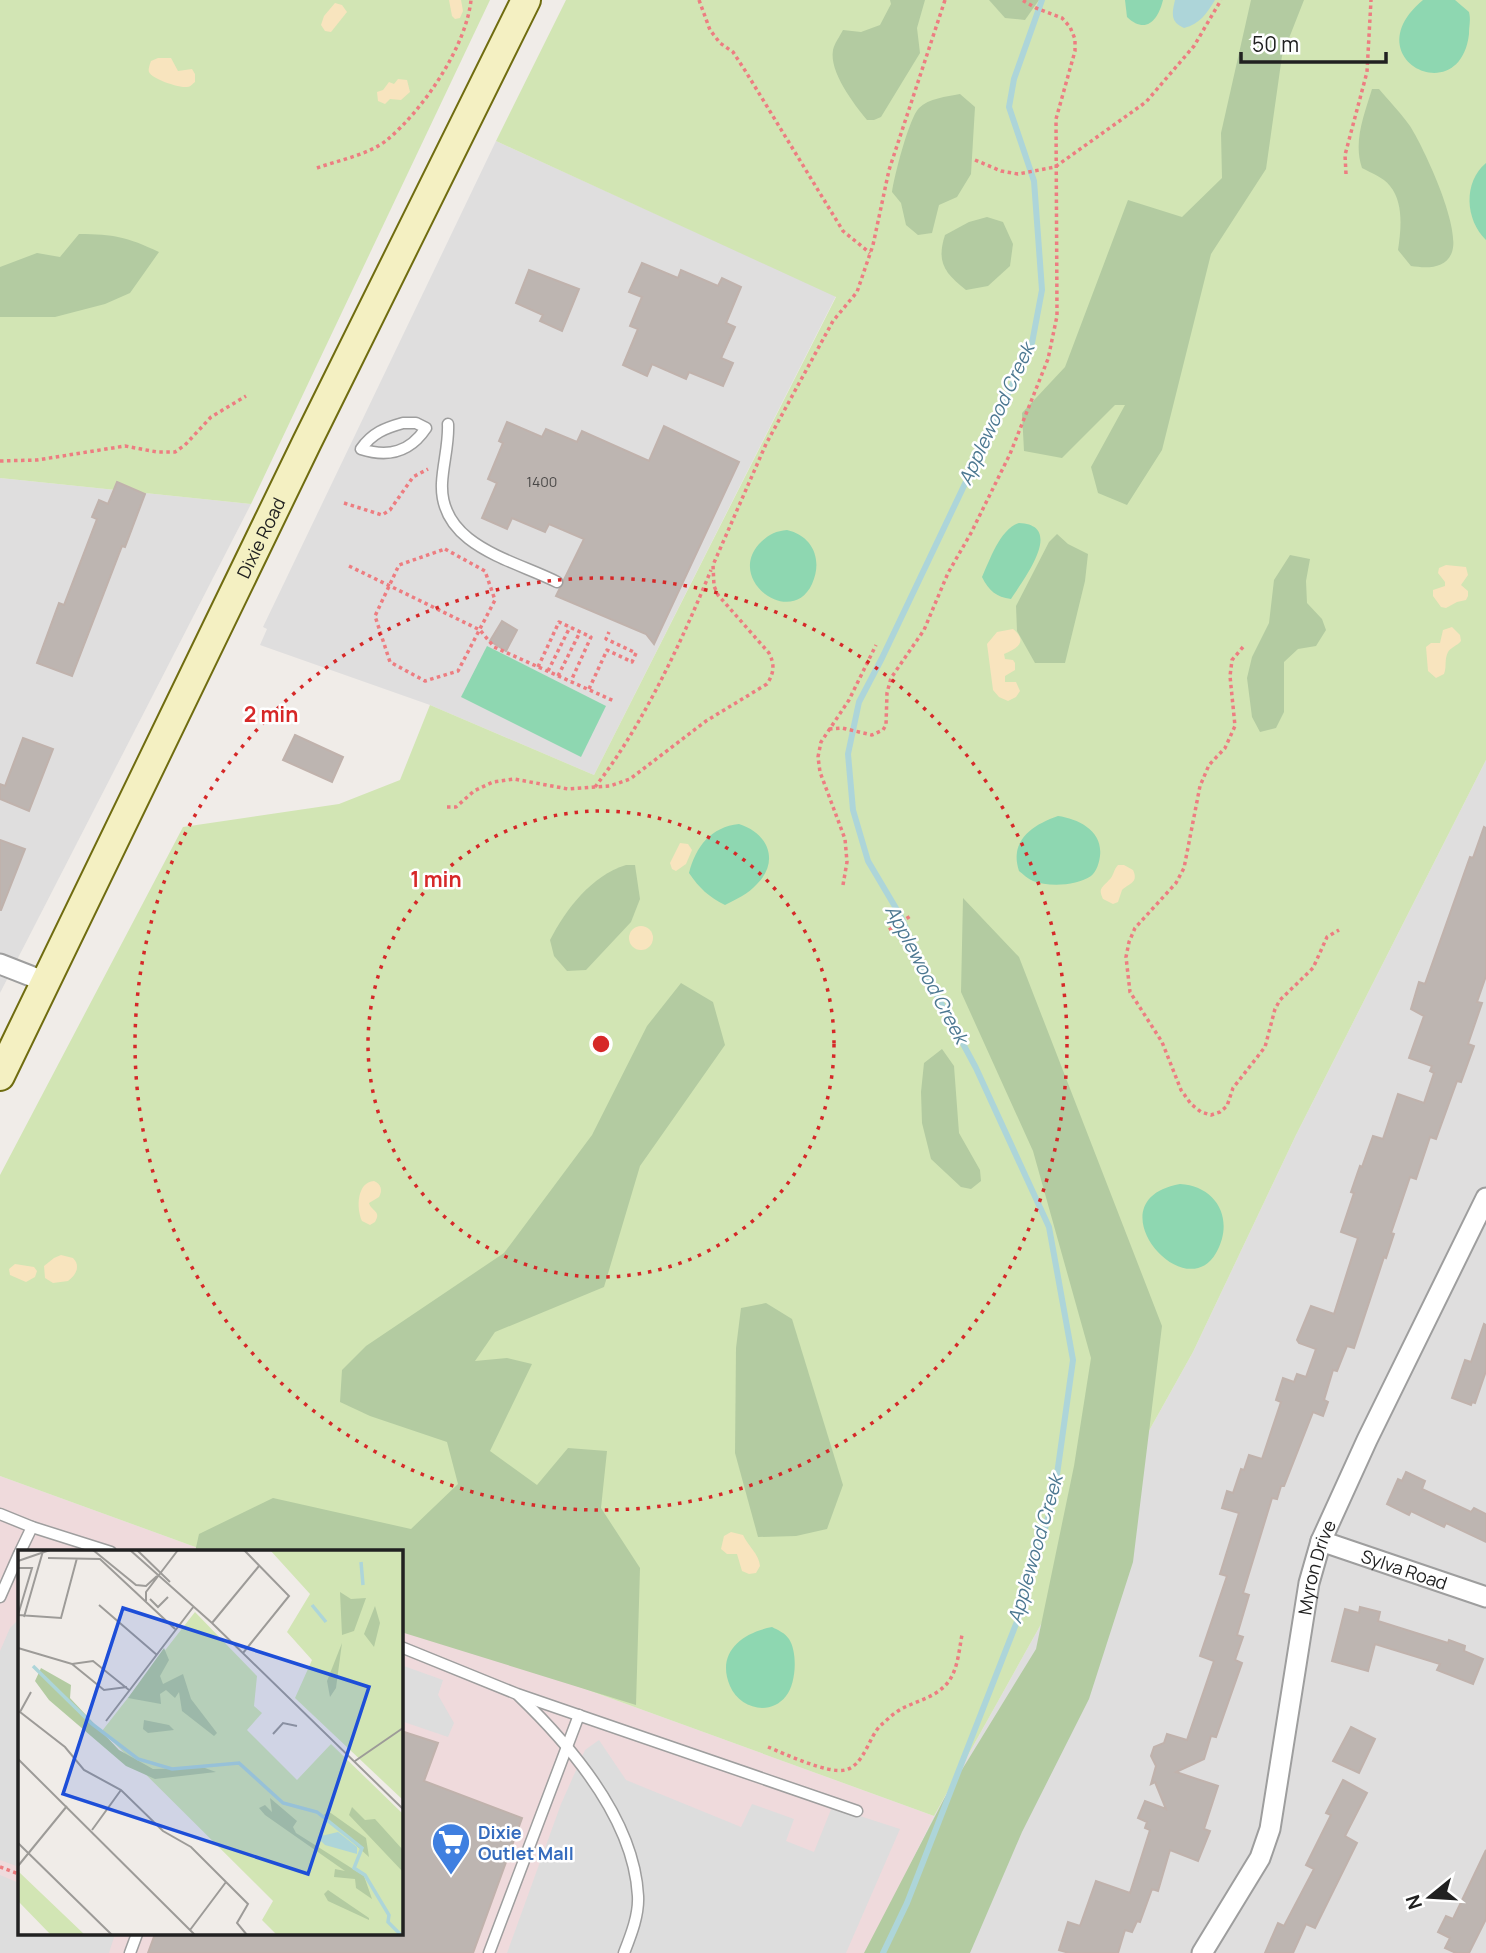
<svg xmlns="http://www.w3.org/2000/svg" width="1486" height="1953" font-family="Manrope,sans-serif">
  <rect width="100%" height="100%" fill="#f0ece8"/>
  <g fill="#dfdede">
    <path d="M496 141 836 296 594 775 430 705 260 645 267 629 263 627Z"/>
    <path d="M0 478 251 504 0 993Z"/>
    <path d="M1486 760V1953H867L934 1816 1193 1352 1296 1135Z"/>
  </g>
  <path fill="#efdadc" d="M0 1476 209 1552H19V1934H401V1622L934 1816 867 1953H0Z"/>
  <g fill="#d2e5b4">
    <path d="M0 0H490L251 504 0 478Z"/>
    <path d="M566 0H1486V760L1296 1135 1193 1352 934 1816 401 1622V1552H209L0 1476V1175L183 827 339 804 400 780 430 705 594 775 836 297 496 141Z"/>
  </g>
  <g fill="#b3cba1">
    <path d="M890 0H925L917 28 920 53 881 117 874 120H867C854 104 829 72 833 50 834 44 840 36 843 30L861 32 880 25 891 4Z"/>
    <path d="M989 0H1039L1025 20 1005 18Z"/>
    <path d="M1251 0H1304L1282 56 1266 169 1211 254 1162 450 1127 505 1098 493 1091 467 1125 405H1115L1062 458 1024 451 1022 413 1065 367 1128 200 1182 217 1222 178 1221 133Z"/>
    <path d="M1372 89H1379C1389 101 1401 113 1410 126 1424 148 1461 227 1452 252 1446 270 1425 268 1411 266L1398 250C1401 230 1404 203 1390 186 1383 177 1371 173 1362 168 1353 142 1364 115 1372 89Z"/>
    <path d="M960 94 975 107 971 174 957 197 939 205 932 233 918 235 906 225 901 203 892 192C894 177 909 118 919 108 929 98 946 97 960 94Z"/>
    <path d="M987 217 1003 222 1013 244 1010 266 988 286 966 290C945 273 936 263 945 235L969 222Z"/>
    <path d="M79 234C114 234 127 237 159 252L130 293 105 304 55 317H0V267L37 253 60 257Z"/>
    <path d="M1057 534 1068 544 1088 554 1085 581 1065 663H1035L1017 631 1016 606 1049 542Z"/>
    <path d="M1290 555 1310 559 1306 581 1307 603 1322 619 1326 630 1316 646 1298 649 1284 662V712L1276 728 1260 732 1252 717 1247 678 1252 657 1269 623 1274 580Z"/>
    <path d="M626 865H635L640 899 631 922 586 970 567 971 554 956 550 940C566 909 591 876 626 865Z"/>
    <path d="M963 898 1019 957 1162 1326 1133 1562 1089 1699 1022 1832 970 1953H864L944 1799 1036 1649 1074 1466 1091 1358 1033 1151 961 992Z"/>
    <path d="M681 983 713 1002 725 1045 640 1166 604 1287 495 1332 475 1361 507 1358 532 1364 490 1451 537 1485 568 1448 607 1451 601 1508 640 1568 636 1705 401 1632V1552H195L199 1534 273 1498 411 1529 458 1484 447 1442 370 1416 340 1402 342 1370 366 1346 504 1253 592 1135 647 1026Z"/>
    <path d="M942 1049 954 1066 959 1133 980 1170 981 1181 971 1189 961 1187 931 1159 922 1123 921 1092 924 1063Z"/>
    <path d="M766 1303 792 1319 843 1485 827 1529 796 1536 758 1537 735 1453 736 1348 741 1308Z"/>
  </g>
  <g fill="#f8e4be">
    <path d="M449 0H461L463 11 460 18 455 19 452 16Z"/>
    <path d="M335 3 342 5 347 12 331 32 325 31 321 25 324 16Z"/>
    <path d="M158 58H171L178 71 192 69 195 74V82C190 86 191 87 185 87 177 87 152 79 149 72 148 69 150 64 151 61Z"/>
    <path d="M398 79 407 80 410 92 401 100 390 99 385 104 378 101 377 92 383 90 389 82 394 84Z"/>
    <path d="M1446 565 1466 567 1468 575 1461 585 1468 591V596L1466 600 1457 602 1446 608 1441 607 1433 596V590L1445 586V582L1438 573 1439 568Z"/>
    <path d="M1452 627 1460 635 1461 641C1457 646 1451 647 1448 652 1444 660 1447 667 1444 674L1436 678 1428 671 1426 647 1431 643H1440L1443 630Z"/>
    <path d="M1013 629C1029 642 1016 649 1004 654L1005 659 1013 660 1015 663V670L1005 676V682H1016L1020 691 1016 697 1008 701 999 697 993 690 987 644 997 632Z"/>
    <path d="M680 843 688 844 692 850 686 864 676 871 672 869 670 863Z"/>
    <path d="M1118 865H1124L1133 870C1139 883 1129 883 1122 890L1118 902 1113 904 1103 899C1098 888 1102 888 1109 880 1114 876 1113 870 1118 865Z"/>
    <circle cx="641" cy="938" r="12"/>
    <path d="M374 1181C381 1184 383 1190 379 1197L369 1203C371 1211 382 1211 375 1222L370 1225 362 1221C356 1208 357 1182 374 1181Z"/>
    <path d="M61 1255 73 1258C81 1266 76 1275 68 1281L53 1283 45 1278 44 1266 54 1258Z"/>
    <path d="M15 1264 34 1267 37 1271 35 1277 26 1282 10 1275 9 1269Z"/>
    <path d="M731 1532 743 1535C748 1546 759 1554 760 1566L756 1573 749 1574 742 1571 737 1554H727L721 1549 724 1536Z"/>
  </g>
  <g fill="#8ed7b1">
    <path d="M1125 0H1163C1158 20 1146 35 1127 17Z"/>
    <path d="M1423 0H1455L1469 12C1471 20 1469 26 1469 34 1460 112 1353 58 1423 0Z"/>
    <path d="M1486 163V240C1465 220 1463 182 1486 163Z"/>
    <path d="M1019 523C1066 525 1023 580 1011 599 996 597 989 591 982 577 990 560 1000 529 1019 523Z"/>
    <path d="M787 530C813 536 823 560 812 584 792 628 726 581 759 544 768 535 775 531 787 530Z"/>
    <path d="M487 646 606 706 581 757 461 697Z"/>
    <path d="M1058 816C1079 819 1103 831 1100 856 1099 863 1097 871 1091 876 1077 886 1048 887 1033 881 1028 879 1023 874 1019 871 1009 841 1032 825 1058 816Z"/>
    <path d="M739 824C768 833 780 861 757 884 748 894 737 899 725 905 709 897 699 888 689 873 696 846 711 827 739 824Z"/>
    <path d="M1180 1184C1217 1186 1235 1220 1216 1253 1184 1309 1091 1200 1180 1184Z"/>
    <path d="M772 1627C778 1630 785 1633 789 1639 798 1653 796 1684 786 1696 770 1717 739 1708 730 1686 716 1653 741 1633 772 1627Z"/>
  </g>
  <g fill="#ddd">
    <path d="M19 1619V1867L0 1860V1651L10 1628Z"/>
    <path d="M401 1665 443 1680 438 1695 454 1723 448 1737 401 1721Z"/>
    <path d="M599 1740 626 1780 741 1827 752 1804 794 1819 786 1841 814 1852 832 1807 900 1829 846 1953H507L561 1804 585 1750Z"/>
    <path d="M0 1875 19 1883V1934H115L109 1953H0Z"/>
  </g>
  <path fill="#add5d9" d="M1175 0H1215C1207 13 1200 24 1184 28 1170 22 1172 13 1175 0Z"/>
  <g fill="none" stroke-linecap="round" stroke-linejoin="round">
    <path stroke="#add5d9" stroke-width="6" d="M883 1953 907 1903 1025 1601 1054 1496 1073 1360 1049 1227 976 1068 932 986 900 915 868 861 853 810 848 754 859 702 882 658 1032 343 1042 290 1034 181 1009 107 1014 79 1042 0"/>
  </g>
  <g fill="#bdb5b1" stroke="#c0b2ac" stroke-width="2">
    <path d="M642 263 678 278 681 270 718 286 722 278 741 287 726 323 735 327 721 358 733 363 723 386 689 372 686 379 652 364 647 376 623 365 638 329 630 326 642 297 629 292Z"/>
    <path d="M529 270 579 289 562 331 540 321 543 315 516 303Z"/>
    <path d="M507 422 542 437 546 429 577 442 582 431 649 461 664 426 739 462 654 644 646 634 556 596 584 539 549 524 545 532 512 518 507 529 482 518 497 483 488 479 503 443 499 441Z"/>
    <path d="M117 482 145 494 125 547 122 546 72 676 37 663 59 603 64 605 97 519 92 517 99 500 108 504Z"/>
    <path d="M502 621 517 630 506 651 490 641Z"/>
    <path d="M295 735 343 757 332 782 283 760Z"/>
    <path d="M23 738 53 749 29 811 0 799V784L5 786Z"/>
    <path d="M1484 827 1486 828V976L1477 1002 1482 1003 1468 1044 1474 1046 1461 1082 1457 1081 1436 1139 1430 1137 1416 1179 1410 1177 1391 1233 1394 1234 1386 1258 1384 1257 1354 1348 1347 1346 1337 1371 1333 1370 1324 1400 1328 1402 1323 1416 1313 1412 1284 1486H1281L1277 1499 1272 1498 1243 1593 1249 1595 1237 1635 1243 1637 1235 1660 1242 1663 1216 1737 1211 1736 1204 1759 1176 1772 1218 1786 1204 1829 1210 1831 1198 1861 1170 1850 1158 1891 1152 1889 1140 1922 1137 1921 1132 1932 1125 1930 1118 1953H1069L1059 1950 1068 1922 1080 1926 1096 1881 1130 1893 1150 1830 1145 1828 1147 1822 1138 1818 1145 1801 1166 1809 1155 1782 1151 1784 1156 1766 1151 1756 1154 1747 1164 1743 1167 1734 1187 1740 1214 1661 1200 1656 1227 1576 1220 1574 1239 1513 1222 1508 1227 1491 1233 1493 1241 1469 1244 1470 1249 1455 1262 1459 1281 1402 1276 1400 1283 1378 1294 1382 1297 1374 1306 1377 1316 1349 1299 1343 1297 1340 1311 1306 1334 1314 1358 1238 1341 1232 1354 1193 1351 1192 1360 1166 1362 1167 1373 1136 1383 1139 1398 1094 1424 1103 1434 1073 1430 1071 1432 1066 1409 1058 1424 1016 1411 1009 1419 982 1425 984 1470 857 1473 858Z"/>
    <path d="M0 840 25 849 1 910H0Z"/>
    <path d="M1484 1324 1486 1325V1371L1475 1403 1472 1402 1471 1405 1452 1398 1465 1360 1471 1362Z"/>
    <path d="M1406 1472 1425 1481 1422 1489 1471 1512 1474 1508 1486 1514V1542L1446 1523 1444 1527 1411 1511 1409 1515 1387 1504 1398 1479 1402 1481Z"/>
    <path d="M1360 1607 1380 1612 1378 1621 1448 1643 1449 1640 1465 1646 1464 1651 1483 1659 1473 1684 1437 1670 1440 1664 1375 1644 1368 1671 1332 1661 1345 1609 1359 1613Z"/>
    <path d="M1351 1727 1375 1739 1359 1773 1333 1761Z"/>
    <path d="M401 1731 438 1743 424 1781 522 1818 473 1953H148L155 1934H401Z"/>
    <path d="M1343 1780 1367 1793 1345 1836 1357 1843 1315 1928 1306 1924 1293 1953H1265L1278 1923 1284 1926 1314 1869 1306 1865 1331 1815 1326 1813Z"/>
    <path d="M1486 1850V1919L1469 1953H1456L1445 1948 1450 1938 1438 1932 1446 1916 1453 1919Z"/>
  </g>
  <g fill="none" stroke-linecap="round" stroke-linejoin="round">
    <g stroke="#9e9e9e" stroke-width="13">
      <g id="lane">
        <path d="M403 423H416L426 428C410 452 389 458 361 449 372 433 385 428 403 423Z"/>
        <path d="M448 424C449 444 443 463 442 483 439 546 514 560 557 582"/>
        <path d="M0 1514 32 1527 111 1552"/>
        <path d="M20 1552 32 1527"/>
        <path d="M0 1597 19 1554"/>
        <path d="M401 1647 517 1694 857 1811"/>
        <path d="M519 1696C571 1746 634 1820 638 1896 639 1915 631 1935 624 1953"/>
        <path d="M130 1953 137 1934"/>
        <path d="M489 1953 579 1715"/>
      </g>
    </g>
    <g stroke="#9e9e9e" stroke-width="23">
      <g id="street">
        <path d="M0 964 46 982"/>
        <path id="s1" d="M1321 1541 1486 1597"/>
        <path id="s2" d="M1202 1953 1260 1858 1270 1829 1309 1583 1321 1541 1367 1440 1486 1198"/>
      </g>
    </g>
    <g stroke="#6f6c10" stroke-width="32">
      <g id="secondary">
        <path id="s3" d="M0 1076 307 442 526 0"/>
      </g>
    </g>
    <g stroke="#ed7d81" stroke-width="3.5" stroke-dasharray="3.5 3.5" stroke-linecap="butt">
      <path d="M699 0 710 30 720 43 733 52 746 72 843 231 870 253"/>
      <path d="M975 160 1001 171 1018 174 1055 167 1146 102 1194 46 1221 0"/>
      <path d="M317 168C339 160 368 155 387 140 423 110 466 47 471 0"/>
      <path d="M1346 174 1345 155 1367 72 1371 0"/>
      <path d="M0 461 37 460 125 446 157 452H175L185 445 211 417 246 396"/>
      <path d="M344 503 382 515 390 510 413 477 428 469"/>
      <path d="M445 549 485 571 495 600 458 671 425 681 390 662 375 616 399 565Z"/>
      <path d="M349 566 480 630 494 647 614 701"/>
      <path d="M1243 647 1232 660 1230 676 1235 726 1225 748 1209 765 1200 786 1184 868 1176 883 1135 928 1129 942 1126 957 1130 992 1162 1042 1181 1090 1191 1104 1201 1112 1211 1115 1220 1112 1227 1106 1233 1088 1265 1047 1275 1009 1280 1000 1313 968 1327 937 1339 930"/>
      <path d="M538 667 559 622 591 637 571 681"/>
      <path d="M548 671 570 627"/>
      <path d="M558 676 580 632"/>
      <path d="M589 689 607 650 632 662 636 653 606 639 609 632"/>
      <path d="M829 729 842 728 872 735 883 730 886 725 887 693 891 678 924 630 948 573 971 533 1010 454 1048 359 1057 316 1056 119 1075 51V39L1070 27 1062 18 1036 8 1022 0"/>
      <path d="M595 787C642 727 682 641 711 570"/>
      <path d="M447 807H456L474 791 493 782 514 779 568 789 610 786 630 779 706 721 767 684C774 673 775 665 769 653L718 595 714 586 713 565 766 444 833 321 857 292 873 245 889 170 945 0"/>
      <path d="M843 885 847 862 845 839 820 772 818 757 821 742 849 700 876 645"/>
      <path d="M889 930 912 915"/>
      <path d="M768 1747C785 1754 828 1774 845 1770 864 1766 869 1736 881 1725 888 1719 895 1712 903 1708 919 1700 937 1697 949 1681 958 1668 959 1650 962 1635"/>
      <path d="M0 1867 19 1874"/>
    </g>
    <use href="#lane" stroke="#fff" stroke-width="10"/>
    <use href="#street" stroke="#fff" stroke-width="19"/>
    <use href="#secondary" stroke="#f4f0c2" stroke-width="28"/>
  </g>
  <g fill="none" stroke="#d62828" stroke-width="3.5" stroke-dasharray="3.5 7">
    <circle cx="601" cy="1044" r="233"/>
    <circle cx="601" cy="1044" r="466"/>
  </g>
  <defs>
    <g id="supermarket-pin" transform="scale(2.0125)"><path d="M0 17L-7.5 6A9.5 9.5 0 1 1 7.5 6Z" fill="#3f7fe0" stroke="#fff"/><path d="M-6-5.5h2.5l.6 2H6L4.5 2H-2.5L-4.4-4H-6ZM-1.5 3.2a1.3 1.3 0 1 0 .1 0ZM3 3.2a1.3 1.3 0 1 0 .1 0Z" fill="#fff"/></g>
  </defs>
  <g fill-rule="evenodd">
    <use href="#supermarket-pin" x="451" y="1842"/>
  </g>
  <g text-anchor="middle" dominant-baseline="central" stroke-width="5" stroke-linejoin="round" paint-order="stroke">
    <g font-size="14" fill="#484645">
      <text x="542" y="481">1400</text>
    </g>
    <g font-size="18" fill="#212121" stroke="#fff">
      <text stroke="none"><textPath href="#s3" startOffset="598">Dixie Road</textPath></text>
      <text stroke="none"><textPath href="#s2" startOffset="408">Myron Drive</textPath></text>
      <text stroke="none"><textPath href="#s1" startOffset="88">Sylva Road</textPath></text>
    </g>
    <g font-size="18" font-weight="bold" fill="#366cbe" stroke="#fff" text-anchor="start">
      <text x="478" y="1832">Dixie<tspan x="478" dy="21">Outlet Mall</tspan></text>
    </g>
    <g font-size="19" font-style="italic" fill="#4c7891" stroke="#fff">
      <text transform="translate(996 414) rotate(-65)">Applewood Creek</text>
      <text transform="translate(927 974) rotate(62)">Applewood Creek</text>
      <text transform="translate(1035 1549) rotate(-74)">Applewood Creek</text>
    </g>
  </g>
  <g transform="translate(18 1550)">
    <rect width="385" height="385" fill="#f0ece8"/>
    <path d="M252 0H385V250L277 148 294 110 269 82 292 44ZM177 62 239 126 236 156 244 163 229 180 279 230 313 194 385 264V385H259L244 370 255 351 84 181ZM1 322 67 385H33L0 351Z" fill="#d2e5b4"/>
    <path d="M322 42 333 49 348 48 336 81 324 85ZM357 56 362 73 356 97 346 84ZM324 93 318 138 312 147 309 131ZM146 98 151 110 142 126 145 134 165 124 173 149 199 183 196 186 164 161 161 142 157 148 148 140 142 144 143 154 110 148ZM23 118 53 135 52 148 101 200 135 219 187 218 198 222 137 229 108 216 31 150 17 131ZM126 170 151 175 156 180 130 183 125 179ZM252 248 279 271 275 277 278 283 346 326 354 349 338 338 337 329 316 327 317 319 327 321 247 265 241 258 247 255 254 262ZM334 257 347 270 357 269 385 300V322L331 265ZM310 261 348 288 351 307 310 270 306 265ZM310 340 351 368V370L310 351 306 344Z" fill="#b3cba1"/>
    <path d="M320 282 339 297V304L307 295 299 287Z" fill="#add5d9"/>
    <path fill="none" stroke="#add5d9" stroke-width="3.5" d="M343 12 345 35M294 55 308 72M15 116 74 174 120 209 154 219 221 213 265 253 299 262 344 298 336 318 347 325 371 365 370 372 383 385"/>
    <path fill="none" stroke="#9d9b98" stroke-width="2" d="M75 0 118 35 128 36 139 26M112 0 194 73 385 259M119 0 152 32M30 8 82 9 157 79M0 11 32 0M0 18H14L0 65M132 49 140 57 150 47M128 51V42L160 0M81 55 139 105M0 65 43 68 59 8M6 67 25 1M194 73 241 16M0 98 54 114 75 111 111 140M225 103 271 46 226 0M54 114 86 140 109 137M13 142 2 162 47 197 66 220 103 240 145 281 173 297 230 354 219 373 229 385M88 171 176 56M255 184 265 173 279 176M0 209 177 385M337 211 385 178M74 280 103 240M0 293 94 385M0 316 49 256M172 380 208 332"/>
    <path fill="#1d4ed8" fill-opacity="0.15" stroke="#1d4ed8" stroke-width="3.5" d="M105 58 351 137 290 324 45 244Z"/>
    <rect width="385" height="385" fill="none" stroke="#212121" stroke-width="3.5"/>
  </g>
  <circle cx="601" cy="1044" r="10" fill="#d62828" stroke="#fff" stroke-width="3.5"/>
  <g font-size="21" text-anchor="middle" font-weight="bold" fill="#d62828" stroke="#fff" stroke-width="5" stroke-linejoin="round" paint-order="stroke">
    <text x="271" y="722">2 min</text>
    <text x="436" y="887">1 min</text>
  </g>
  <g transform="translate(1430 1897) rotate(252)" stroke="#ffffff" stroke-width="5" paint-order="stroke">
  <path d="M0-5L12 26L0 18L-12 26Z" fill="#212121"/>
  <text y="-10" font-size="19" font-weight="bold" text-anchor="middle" fill="#212121">N</text>
  </g>
  <path d="M1241 52v10h145v-10" fill="none" stroke="#212121" stroke-width="3.5"/>
  <text x="1252" y="52" font-size="21" fill="#212121" stroke="#ffffff" stroke-width="5" paint-order="stroke">50 m</text>
</svg>
